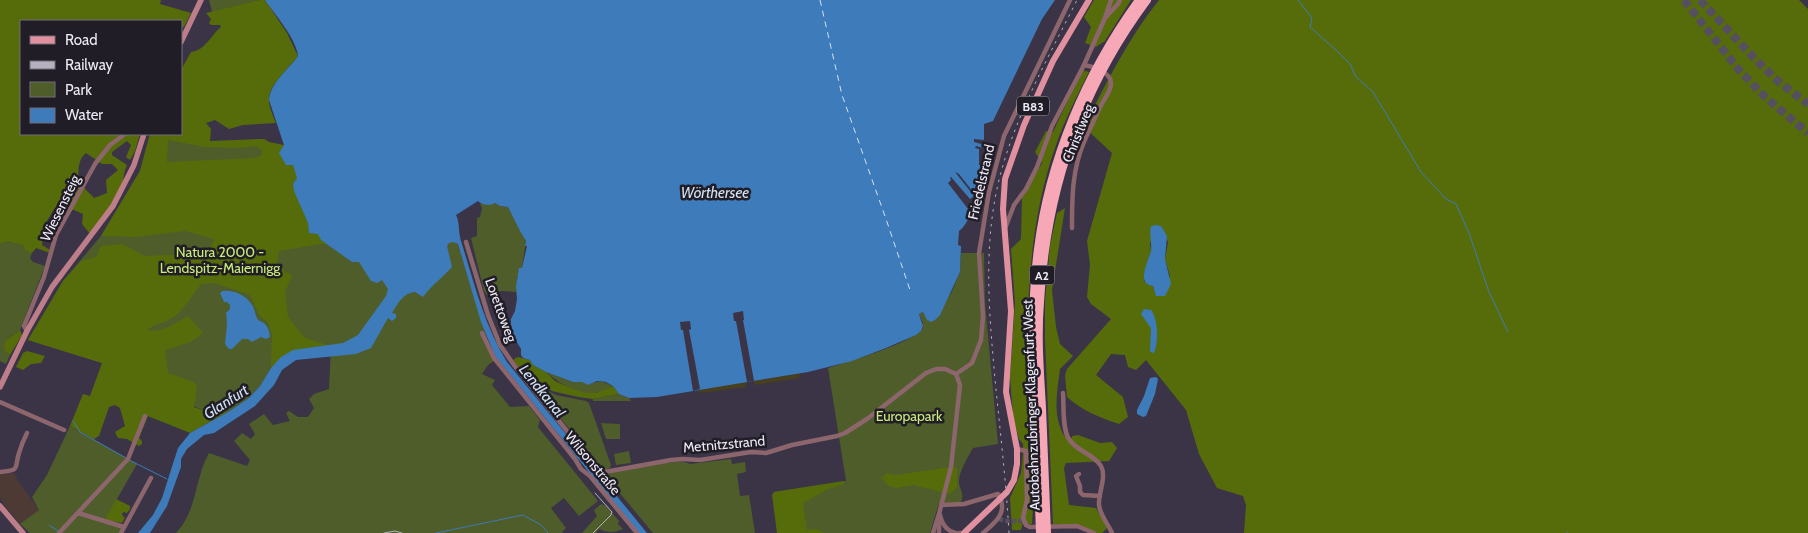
<svg xmlns="http://www.w3.org/2000/svg" width="1808" height="533" font-family="Cabin,sans-serif">
  <rect width="100%" height="100%" fill="#3a3446"/>
  <path fill="#4e3a34" d="M14 473 20 484 39 510 20 524 5 506 0 497V474Z"/>
  <g fill="#4e5d2a">
    <path d="M209 0H259L212 12Z"/>
    <path d="M150 134 210 142 264 139 274 146 458 244 494 361 488 365 482 374 495 380 492 385 510 407 529 406 540 420 538 427 598 501 579 516 564 498 551 508 566 528 562 532 563 533H176C198 509 194 480 209 453L247 466 250 460 234 441 242 433 251 439 255 434 249 424 264 414 273 425 290 421 286 413 289 411 298 417H308L314 408 309 399 314 394 329 389 331 346 271 368 260 386 249 398 228 412 210 404 202 410 194 406 169 424 148 416 102 363 28 340 63 281 101 236 140 171Z"/>
    <path d="M483 203 488 204 495 203 500 206 508 207 526 241 522 268 517 277V292L501 291 488 296 484 291 471 238 477 236V218L480 217 482 208 480 204Z"/>
    <path d="M8 242 23 245 25 251 32 253 30 258 33 262 45 266 20 330 5 341 6 352 10 355 6 364 0 361V244Z"/>
    <path d="M961 253H984L985 304 998 444 973 448C968 457 958 473 959 483 961 493 964 492 961 503H939L930 533H779L774 492 846 481 828 368C847 362 913 343 923 328V323L919 314 923 312 929 321 935 320 952 291 960 272Z"/>
    <path d="M546 372 573 382H583L588 385C598 380 603 381 613 386 608 388 603 391 599 393 582 398 557 382 546 372Z"/>
    <path d="M536 385 556 395 586 401 589 403 611 465 610 468 606 470H603L534 386Z"/>
    <path d="M619 394 629 398 631 401H593V399Z"/>
    <path d="M601 423 620 424V439H606Z"/>
    <path d="M70 426 137 464 105 520 77 511 58 533H30L20 524 39 510 32 497 47 475Z"/>
    <path d="M629 451 631 463 616 465 614 454Z"/>
    <path d="M731 459 732 464 745 462 746 472 737 474 740 496 749 495 755 533H653L613 485 607 475 611 473C627 470 679 457 690 464Z"/>
    <path d="M601 504 606 506 619 521 618 524 623 529C614 533 607 533 599 529L596 533H582L597 516 594 510Z"/>
    <path d="M77 515H80L119 526 122 529 119 533H61Z"/>
  </g>
  <g fill="#566c0b" fill-rule="evenodd">
    <path d="M0 0H161L160 4 191 13 184 27H181V21H21V134H140L135 151 130 160 126 157 131 145 127 141 112 152V155L127 165C123 173 124 181 121 188 114 205 102 220 90 234L82 224 83 214 74 210 54 209 44 226 42 245 50 250V253L36 248 32 253 25 251 23 245 8 242 0 244ZM86 153 102 164H112L118 170 106 180 107 193 94 198C91 194 86 191 83 186 76 177 77 160 86 153Z"/>
    <path d="M259 0H265L287 33 298 56C291 66 267 87 269 100 269 107 273 116 276 123L243 125 229 129 215 120 206 123 211 129 210 141 264 139 269 142 284 145V147L293 165 297 178 293 184 294 191 308 223 309 233 319 234 321 240 328 243 279 251 276 267 292 275 285 292 288 317 305 338 331 346 310 348 281 357 271 368 272 334 268 323 259 315 250 295 214 283 201 284C192 296 183 312 169 320 161 324 154 324 147 330 162 333 176 323 188 316L203 333 191 342 165 350 168 373 194 382 197 387 194 407 202 410 210 404 228 412 190 433 148 416 139 438 142 441V444L139 446 127 439 118 438 115 432 125 426 120 408 115 405 109 407 99 436 94 439 70 426 83 394 90 396 102 363 28 340 63 281 81 261 96 257 101 246 122 244 145 256 208 253 214 239 185 231 136 237 101 236 140 171 150 134H181V70L191 52C206 50 211 35 221 27L220 25H211L209 23 211 19 206 13ZM168 140 205 147 239 148 255 146 262 150V155L255 158 167 162Z"/>
    <path d="M1094 0H1131L1105 41 1096 47 1085 43 1091 27 1084 17Z"/>
    <path d="M1159 0H1799L1808 9V533H1244L1246 505 1243 496 1217 488 1199 454 1186 410 1146 360 1136 370 1128 367 1125 355 1111 354 1096 375 1123 397 1128 417 1119 424C1099 417 1084 412 1067 397L1065 375 1067 369 1111 319 1091 304 1087 297 1090 265 1087 241 1112 153 1084 127C1106 83 1128 39 1159 0ZM1161 226 1168 242 1165 259 1170 276 1155 293 1153 286 1146 283 1144 281 1146 266 1151 251 1150 243Z"/>
    <path d="M1082 70 1089 72C1077 96 1064 121 1055 148 1032 214 1027 287 1027 357 1027 385 1031 413 1032 440 1034 468 1034 496 1032 524L1023 523 1021 530H1012L1010 498 1021 473 1023 454V444L1019 439 1013 416 1010 377 1015 303 1011 249 1021 239 1022 198 1042 163 1035 152 1046 131 1053 132Z"/>
    <path d="M1065 208 1052 290 1056 327 1060 344 1073 356 1060 369C1057 393 1052 416 1065 437L1072 438V436L1078 435 1100 443 1112 442 1117 448 1109 461 1066 463 1064 468 1069 505 1096 508 1107 528 1102 533H1097L1080 525 1053 524 1045 339V301L1050 245 1057 213Z"/>
    <path d="M20 330 22 335 10 355 6 352 4 348 5 341Z"/>
    <path d="M27 351 45 356 41 363 31 364 23 370 16 367 23 353Z"/>
    <path d="M518 357 530 360 533 365 546 372 555 381 573 389 586 393H597L613 386 619 394 593 399 578 397 552 391 543 385 529 378 514 362V359Z"/>
    <path d="M951 467 957 468V487L950 494 913 485 896 488 887 485 884 480 880 478 883 477 886 473 896 475Z"/>
    <path d="M844 481V484L826 490 803 503 807 530 817 529 824 533H777L772 495 774 492Z"/>
    <path d="M116 499 130 506V509L127 513 123 512 122 515 125 518 122 523 105 520Z"/>
  </g>
  <g fill="#483f1f">
    <path d="M801 373 799 378 756 385 754 383V381Z"/>
    <path d="M747 382 745 387 702 393 700 392V389Z"/>
  </g>
  <g fill="#3e7bba">
    <path d="M265 0H1055L1042 19 993 121 984 124V140L974 139V142L985 145 984 148 976 146 975 148 979 149V165L990 170 984 188 980 192V202L976 207 974 204 977 197 959 174 955 172 974 196 970 199 951 177H950L951 180 948 183 968 209 972 206 975 209C969 216 966 226 959 231L958 245 961 246 960 272 940 315 935 320 931 322 927 320 923 312 919 314 923 326 921 331 916 335 886 348 852 361 808 372 657 397 629 398 619 394 613 386 606 382 597 381 588 385 582 382H573L546 372 533 365 530 360 523 358 521 355V349L515 339 511 328V319L515 311 517 299 516 286 519 268H522L527 246H525L526 241 520 231 508 207 500 206 495 203C491 206 481 205 478 201L456 215C460 223 458 231 461 241 474 282 484 325 507 362L647 533H638L495 356 481 322 458 244 453 242 449 243 447 246 452 267C442 278 431 286 423 297L415 292C403 293 398 303 392 313L396 314V318L392 321 388 318 371 348 356 354 296 360 282 370 274 385 255 406 214 433 204 435 187 449 181 459V467L167 506 150 533H138L153 515 162 498 178 448 190 433 228 412 249 398 260 386 271 368 281 357 293 350 343 343 358 335 386 296 388 289 382 280 377 283 371 281 359 262H352L321 240 318 234 309 233 308 223 294 191 293 184 297 178 293 165H286L279 153 284 145 269 100C270 83 289 69 298 56 296 38 275 15 265 0Z"/>
    <path d="M1157 225 1161 226 1167 236 1165 259 1171 284 1165 296H1156L1153 286C1151 285 1148 285 1146 283 1140 277 1149 258 1151 251 1152 243 1149 235 1151 226Z"/>
    <path d="M223 291C234 290 246 295 252 305 255 309 255 315 258 320 266 323 269 327 270 337L266 339 261 337 252 342 248 339H242L232 349H229L225 344C226 334 228 323 226 313L230 309V305L227 302H224L220 293Z"/>
    <path d="M1144 309 1151 310C1158 319 1159 342 1154 353L1150 352 1151 328 1141 314Z"/>
    <path d="M1156 377 1158 379 1155 394 1146 416 1143 417 1137 414V410L1144 396 1150 378Z"/>
  </g>
  <g fill="#3a3446">
    <path d="M743 311 744 320H743L754 381 747 382 736 321H734L733 313Z"/>
    <path d="M690 321 691 329 689 330 700 389 693 391 683 330H681L680 322Z"/>
  </g>
  <g fill="none" stroke-linecap="round" stroke-linejoin="round">
    <g stroke="#3e7bba" stroke-width="1">
      <path d="M1298 0 1312 18 1310 27 1336 50 1350 64 1356 77 1373 92 1421 172 1446 199 1456 204 1469 233 1489 292 1508 332"/>
      <path d="M73 421 80 432 126 458"/>
      <path d="M129 460 167 479"/>
      <path d="M49 525 58 531"/>
      <path d="M436 533 523 515 541 525 548 533"/>
      <path d="M1567 533V532"/>
    </g>
    <path stroke="#d2e2f3" stroke-width="1" stroke-dasharray="6 5" stroke-linecap="butt" d="M820 0 842 95 886 219 911 293"/>
    <path stroke="#554f60" stroke-width="4.5" stroke-dasharray="4.5 2" stroke-linecap="butt" d="M999 519 1005 521H1023"/>
    <g stroke="#554f60" stroke-width="8" stroke-dasharray="8 4" stroke-linecap="butt">
      <path d="M1684 0 1739 70 1765 97 1808 133"/>
      <path d="M1700 0 1754 58 1779 82 1808 104"/>
    </g>
    <g stroke="#8d666d" stroke-width="4.5">
      <path d="M1106 17 1118 4 1120 0"/>
      <path d="M1084 65 1105 18 1111 0"/>
      <path d="M1006 226 1014 205 1026 189 1037 167 1052 126 1084 65C1092 66 1111 72 1111 83 1111 92 1104 99 1100 107 1095 119 1089 130 1084 142 1072 170 1072 198 1072 228"/>
      <path d="M466 242 488 315 500 345 514 365 583 451 593 462 605 472 671 460 683 459 700 460 751 452 766 453 792 445 837 436 845 433 867 419 926 373 936 369H945L956 374 960 385 951 467 939 514 933 533"/>
      <path d="M27 331 24 326 44 277 56 235 95 164 110 145 125 134"/>
      <path d="M482 333 494 358 575 459 581 469 590 476 637 533"/>
      <path d="M956 374 972 363 981 340 983 316 979 253 989 192 1004 136 1070 0"/>
      <path d="M1063 393C1064 405 1062 429 1069 439 1076 451 1094 454 1101 466 1107 477 1098 493 1099 505 1100 515 1108 524 1112 533"/>
      <path d="M0 402 64 430"/>
      <path d="M1017 449 1026 451 1027 500 1023 518 1026 525 1030 527 1077 526 1094 533"/>
      <path d="M0 472C21 470 14 469 19 453 21 446 24 439 27 433"/>
      <path d="M1079 474 1076 476 1080 486V492L1083 495 1100 496"/>
      <path d="M941 505 964 504 998 494C1009 512 996 522 983 533"/>
      <path d="M78 513 124 527"/>
      <path d="M940 515C942 524 946 531 956 533"/>
      <path d="M59 533 128 459 145 416"/>
      <path d="M121 533 151 478"/>
      <path d="M939 533V520"/>
      <path d="M959 533H961"/>
    </g>
    <g stroke="#bd7e8a" stroke-width="5.5">
      <path d="M181 42 201 0"/>
      <path d="M0 387 27 331 52 287 113 206 134 165 144 134"/>
      <path d="M0 506 23 533"/>
    </g>
    <path stroke="#e190a0" stroke-width="6" d="M964 533 1007 492 1014 480 1017 464V449L1006 392 1011 311 1003 209 1005 179 1024 125 1053 61 1089 0"/>
    <g stroke="#f6a8b7" stroke-width="8">
      <path d="M1040 533 1033 337C1033 307 1034 278 1038 249 1049 160 1086 73 1139 0"/>
      <path d="M1047 533C1045 491 1044 450 1042 408 1040 373 1037 337 1040 302 1046 191 1080 90 1147 0"/>
    </g>
    <g stroke="#b6b1bf" stroke-width="1">
      <path d="M384 533 395 531 402 533"/>
      <path d="M593 533 611 515 612 512 595 493"/>
    </g>
    <path stroke="#b6b1bf" stroke-width="1" stroke-dasharray="2.5 5" stroke-linecap="butt" d="M1009 533C1006 481 1000 430 995 379 989 312 983 246 999 180 1015 116 1048 58 1077 0"/>
  </g>
  <g text-anchor="middle" dominant-baseline="central" stroke-width="5" stroke-linejoin="round" paint-order="stroke">
    <g fill="#201d26" stroke="#b0acb7" stroke-width="1">
      <rect x="1017" y="96.5" width="32" height="19" rx="4"/>
      <rect x="1029.5" y="265.5" width="25" height="19" rx="4"/>
    </g>
    <g font-size="12" font-weight="bold" fill="#ede9f5">
      <text x="1033" y="106">B83</text>
      <text x="1042" y="275">A2</text>
    </g>
    <g font-size="14" fill="#ede9f5" stroke="#201d26">
      <text transform="translate(1078 133) rotate(-68)">Christlweg</text>
      <text transform="translate(981 182) rotate(-77)">Friedelstrand</text>
      <text transform="translate(60 208) rotate(-64)">Wiesensteig</text>
      <text transform="translate(501 310) rotate(70)">Lorettoweg</text>
      <text transform="translate(1031 405) rotate(-92)">Autobahnzubringer Klagenfurt West</text>
      <text transform="translate(724 444) rotate(-5)">Metnitzstrand</text>
      <text transform="translate(593 463) rotate(50)">Wilsonstraße</text>
    </g>
    <g font-size="14" fill="#cbec79" stroke="#201d26">
      <text x="220" y="252">Natura 2000 -<tspan x="220" dy="16">Lendspitz-Maiernigg</tspan></text>
      <text x="909" y="416">Europapark</text>
    </g>
    <g font-size="15" font-style="italic" fill="#d2e2f3" stroke="#201d26">
      <text x="715" y="193">Wörthersee</text>
      <text transform="translate(542 391) rotate(51)">Lendkanal</text>
      <text transform="translate(226 402) rotate(-33)">Glanfurt</text>
    </g>
  </g>
  <rect x="20" y="20" width="162" height="115" fill="#201d26" stroke="#726f79"/>
  <rect x="30" y="36" width="25" height="8" fill="#e190a0" stroke="#726f79"/>
  <text x="65" y="45" font-size="15" fill="#ede9f5">Road</text>
  <rect x="30" y="61" width="25" height="8" fill="#b6b1bf" stroke="#726f79"/>
  <text x="65" y="70" font-size="15" fill="#ede9f5">Railway</text>
  <rect x="30" y="82" width="25" height="15" fill="#4e5d2a" stroke="#726f79"/>
  <text x="65" y="95" font-size="15" fill="#ede9f5">Park</text>
  <rect x="30" y="108" width="25" height="15" fill="#3e7bba" stroke="#726f79"/>
  <text x="65" y="120" font-size="15" fill="#ede9f5">Water</text>
</svg>
